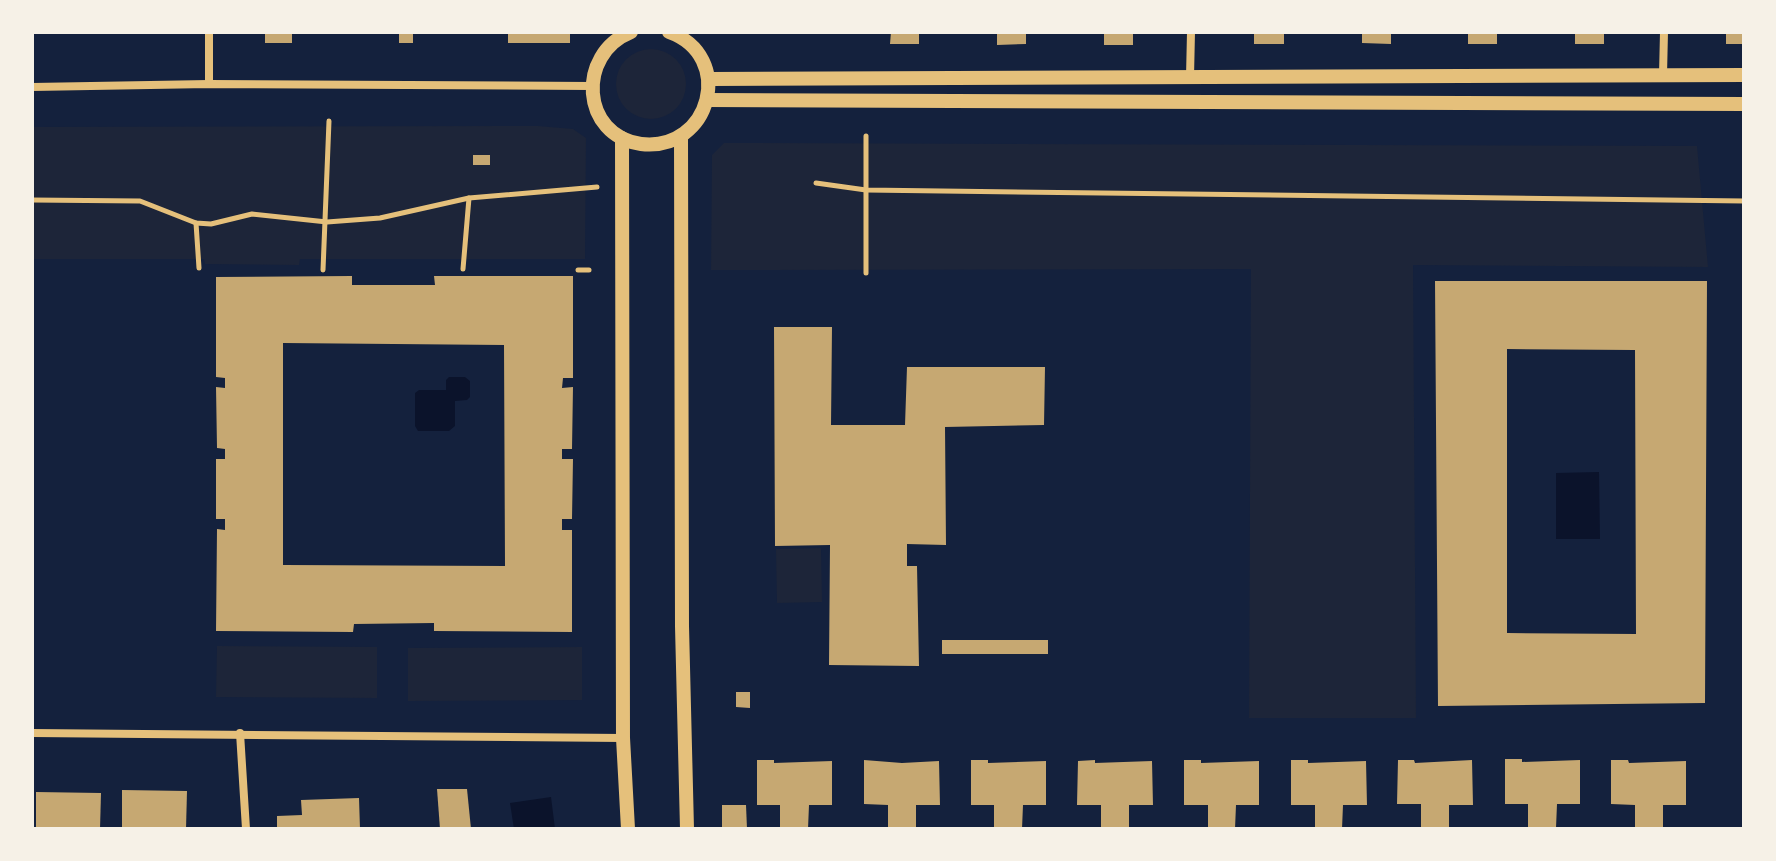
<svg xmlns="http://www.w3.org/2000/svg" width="1776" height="861" font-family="Cabin,sans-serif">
  <rect width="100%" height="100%" fill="#14213d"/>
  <g fill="#1d2539">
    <circle cx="651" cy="84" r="35"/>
    <path d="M538 126 573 129 586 138 585 259H300L299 265 205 264 204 259H32V127Z"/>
    <path d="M724 143 1697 146 1708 267 1413 265 1416 718H1249L1251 269 711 270 712 155Z"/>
    <path d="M821 548 822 602 777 603 776 549Z"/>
    <path d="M217 646 377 647V698L216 697Z"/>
    <path d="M582 647V700L408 701V648Z"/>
  </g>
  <g fill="#0b132b">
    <path d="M449 377H465L470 381V397L467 400 455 401V426L449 431H418L415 426V393L419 390H446V380Z"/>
    <path d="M1599 472 1600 539H1556V473Z"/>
    <path d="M551 797 555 829H514L510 803Z"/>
  </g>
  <g fill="#c6a872" fill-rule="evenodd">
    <rect x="265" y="32" width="27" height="11"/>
    <rect x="399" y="32" width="14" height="11"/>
    <rect x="508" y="32" width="62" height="11"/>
    <path d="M891 32H919V44H890Z"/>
    <path d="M997 32H1026V44L997 45Z"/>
    <rect x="1104" y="32" width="29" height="13"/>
    <rect x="1254" y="32" width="30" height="12"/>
    <path d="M1362 32H1391V44L1362 43Z"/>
    <rect x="1468" y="32" width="29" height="12"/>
    <rect x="1575" y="32" width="29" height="12"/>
    <rect x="1726" y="32" width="18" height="12"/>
    <rect x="473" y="155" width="17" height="10"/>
    <path d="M352 276V285H435L434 276H573V378H563L562 388 573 387 572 449H562V459H573L572 519H562V530H572V632L434 631V623L354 624 353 632 216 631 217 529 225 530V519H216V459H225V449L217 448 216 387 225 388V378L216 377V277ZM283 343 504 345 505 566 283 565Z"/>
    <path d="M1435 281H1707L1705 703 1438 706ZM1507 349 1635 350 1636 634 1507 633Z"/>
    <path d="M774 327H832L831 425H905L907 367H1045L1044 425 945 427 946 545 907 544V566H917L919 666 829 665 830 545 775 546Z"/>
    <rect x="942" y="640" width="106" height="14"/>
    <path d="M736 692H750V708L736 707Z"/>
    <path d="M1505 759H1522V762L1580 760V804H1557L1556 828H1528V804H1505Z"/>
    <path d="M757 760H774V763L832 761V805H809L808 829H780V805H757Z"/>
    <path d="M864 760 902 763 939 761 940 805H916V829H888V805L864 804Z"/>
    <path d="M971 760H988V763L1046 761V805H1023L1022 829H994V805H971Z"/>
    <path d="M1095 760V763L1152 761 1153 805H1129V829H1101V805H1077L1078 761Z"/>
    <path d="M1184 760H1201V763L1259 761V805H1236L1235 829H1208V805H1184Z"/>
    <path d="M1291 760H1308V763L1366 761 1367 805H1343L1342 829H1315V805H1291Z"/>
    <path d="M1398 760H1414L1415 763 1472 760 1473 805H1449V829H1421V804H1397Z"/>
    <path d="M1611 760H1628L1629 763 1686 761V805H1663V829H1635V805L1611 804Z"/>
    <path d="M437 789H467L471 829H440Z"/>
    <path d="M122 790 187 791 186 829H122Z"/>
    <path d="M36 792 101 793 100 829H36Z"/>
    <path d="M359 798 360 829H277V816L302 815 301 800Z"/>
    <path d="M722 805H746L747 829H722Z"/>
  </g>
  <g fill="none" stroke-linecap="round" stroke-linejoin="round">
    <g stroke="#e5c07b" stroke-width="5">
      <path d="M816 183 866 190 1744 201"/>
      <path d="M32 200 140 201 196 223 211 224 252 214 327 222 380 218 469 198 597 187"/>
      <path d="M196 223 199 268"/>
      <path d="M463 269 469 198"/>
      <path d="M323 270 329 121"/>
      <path d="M578 270H589"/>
      <path d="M866 273V136"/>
    </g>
    <g stroke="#e5c07b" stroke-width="8">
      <path d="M209 32V84"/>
      <path d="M1663 75 1664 32"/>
      <path d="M1190 77 1191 32"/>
      <path d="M32 87 209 84 592 86"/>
      <path d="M32 733 623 738"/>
      <path d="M240 733 246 829"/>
    </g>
    <g stroke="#e5c07b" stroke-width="14">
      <path d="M631 32C576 54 581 136 641 144 711 152 736 56 669 32"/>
      <path d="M710 79 1744 75"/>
      <path d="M707 100 1744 104"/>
      <path d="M681 136 682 626 687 829"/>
      <path d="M622 138 623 738 628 829"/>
    </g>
  </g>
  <rect width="1776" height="861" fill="none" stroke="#f6f1e7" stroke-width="68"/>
</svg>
